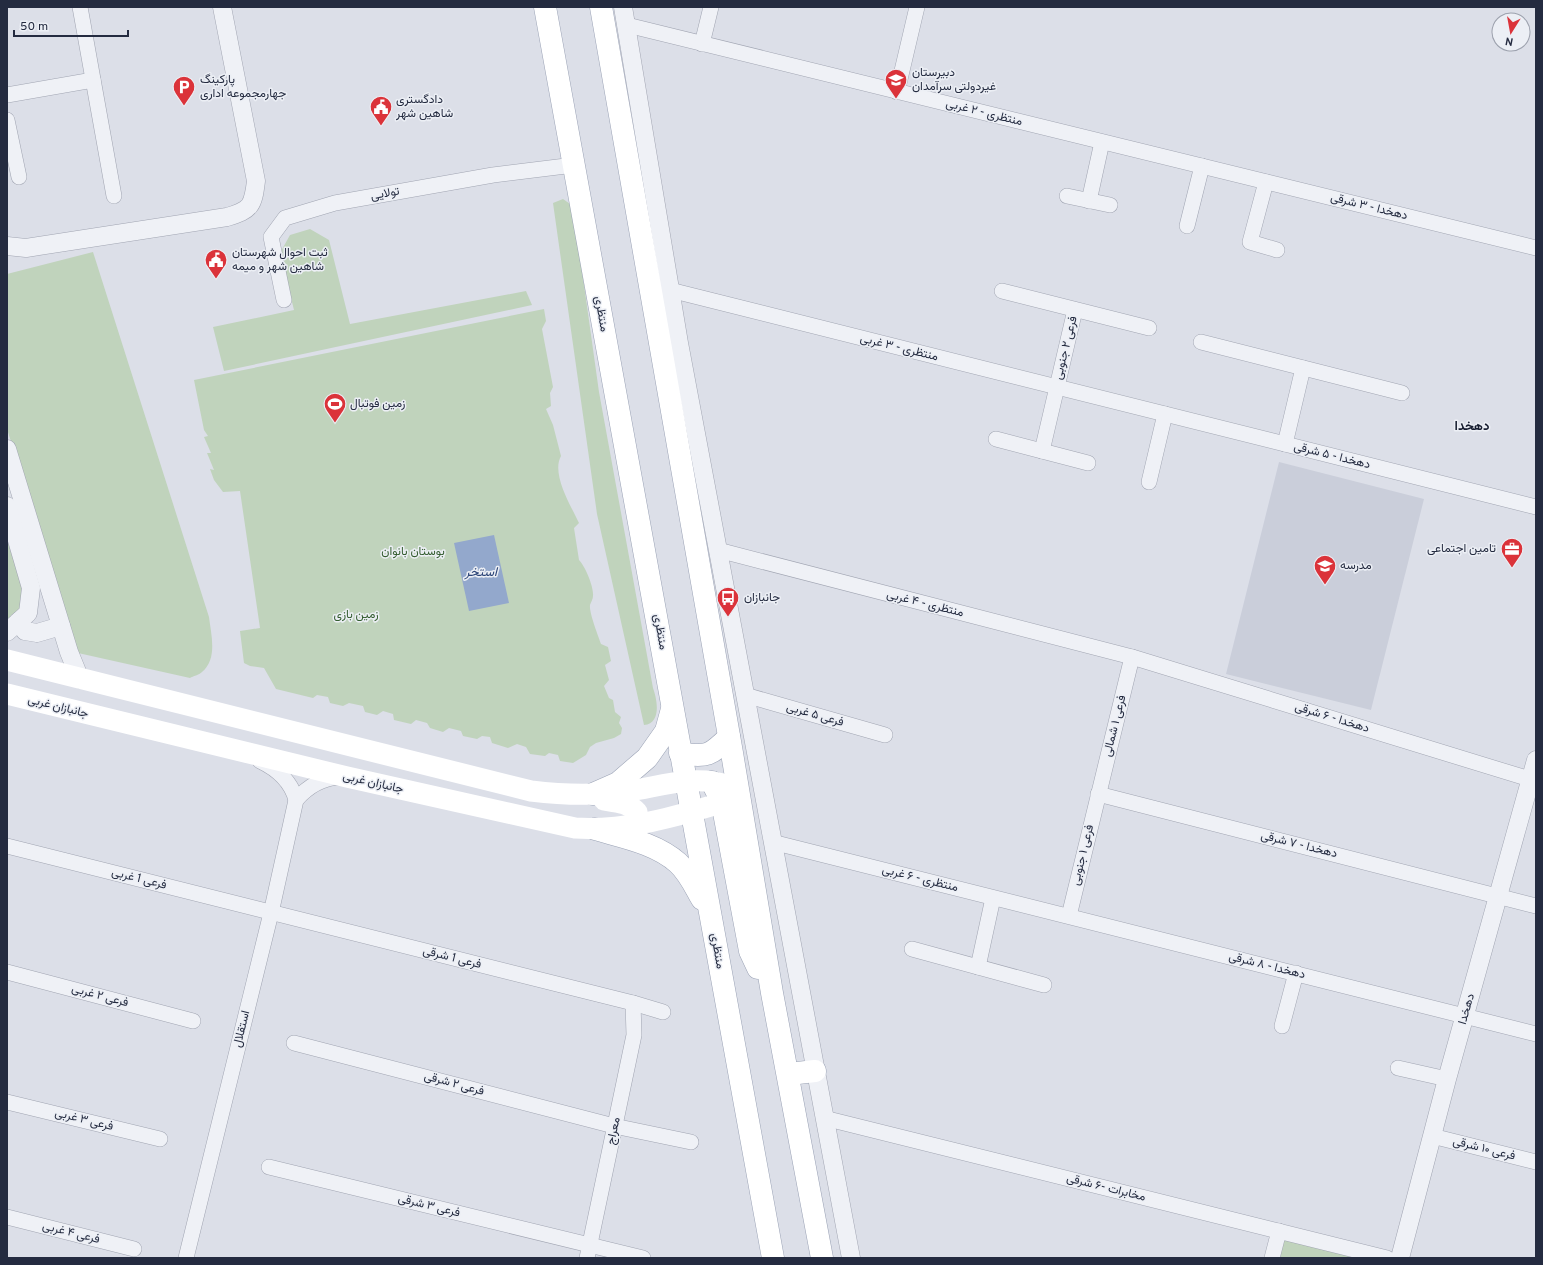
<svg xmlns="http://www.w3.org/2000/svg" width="1543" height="1265" font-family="Overpass,Vazirmatn,sans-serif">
  <rect width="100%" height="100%" fill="#dcdfe8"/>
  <path fill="#caceda" d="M1279 462 1424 499 1371 710 1226 674Z"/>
  <g fill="#c0d3bc">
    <path d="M563 199 573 206 599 392 653 688C657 699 662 723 644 725L597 514 553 203Z"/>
    <path d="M310 229 329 240 350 324 526 291 532 305 224 371 213 327 294 310 280 253 290 235Z"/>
    <path d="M93 252 209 617C211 634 218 659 202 672 199 675 193 676 190 678L78 653 7 429V274Z"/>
    <path d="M544 309 546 321 542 329 553 387 550 393 551 406 546 409 553 425 561 456C551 474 571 506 579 523L574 528 579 560C585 566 594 587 593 596 593 599 591 602 590 605 589 613 598 635 601 644L608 647 611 661 605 665 609 680 604 686 609 698 613 700 615 712 621 717 619 723 622 728 621 734 614 738 596 743 590 747 586 755 573 763 560 761 558 755 549 753 545 756 530 754 526 747 517 744 508 748 492 743 490 737 482 736 477 739 463 736 461 731 449 728 443 732 430 728 427 723 416 720 411 724 394 720 393 714 383 711 377 715 365 712 363 706 349 703 343 706 330 703 328 697 317 695 313 698 276 689 264 668 250 666 244 663 240 631 260 628 240 491 223 492 214 480 210 469 214 470 207 453H211L204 437 208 436 204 430 194 380Z"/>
    <path d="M7 539 16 568 24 587 23 608 7 625Z"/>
    <path d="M1283 1239 1359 1258H1278Z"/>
  </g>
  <path fill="#93a8cc" d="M494 535 509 603 469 611 454 543Z"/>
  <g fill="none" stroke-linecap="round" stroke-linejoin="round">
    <g stroke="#a1a5b2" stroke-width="16">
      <g id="minor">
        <path d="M80 7 114 196"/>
        <path d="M627 25 1536 248"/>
        <path d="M702 44 711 7"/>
        <path d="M897 92 917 7"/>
        <path d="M7 95 93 80"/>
        <path d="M7 120 19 177"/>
        <path d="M1266 182 1250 242 1277 250"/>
        <path d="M1067 196 1110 205"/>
        <path d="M1089 201 1102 142"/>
        <path d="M1187 226 1202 166"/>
        <path d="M670 290 1536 507"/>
        <path d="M1002 291 1149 328"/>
        <path d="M284 300 271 237 285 218 335 203 493 175 574 165"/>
        <path d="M1201 342 1402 393"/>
        <path d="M996 439 1088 463"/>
        <path d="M1285 444 1303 368"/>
        <path d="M1042 451 1075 310"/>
        <path d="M1149 482 1165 414"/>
        <path d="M718 550 1132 657 1536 781"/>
        <path d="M745 695 885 735"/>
        <path d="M260 761C277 769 291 781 296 800"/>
        <path d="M1098 794 1536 906"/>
        <path d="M772 842 1536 1034"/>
        <path d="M7 846 633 1003 663 1012"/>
        <path d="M1069 916 1132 657"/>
        <path d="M912 949 1044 985"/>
        <path d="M978 967 993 898"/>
        <path d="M7 972 193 1021"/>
        <path d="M1282 1026 1296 973"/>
        <path d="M294 1043 614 1126 691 1142"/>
        <path d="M1398 1068 1447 1079"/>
        <path d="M7 1102 160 1139"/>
        <path d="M824 1118 1387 1258"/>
        <path d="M1432 1136 1536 1162"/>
        <path d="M269 1167 643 1258"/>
        <path d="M7 1217 134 1249"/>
        <path d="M186 1258 271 913 296 800C308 786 322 778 340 777"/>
        <path d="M587 1258 634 1035 633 1003"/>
        <path d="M1272 1258 1279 1231"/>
      </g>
    </g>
    <g stroke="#a1a5b2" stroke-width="19">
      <g id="tertiary">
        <path d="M623 7 679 343 851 1258"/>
        <path d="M7 246 26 248 227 217C251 210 253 206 256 181L222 7"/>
        <path d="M7 449 69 652 80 679"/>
        <path d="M7 506 31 588 28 613 7 632"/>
        <path d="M19 621 25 631 37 633 61 626"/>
        <path d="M1400 1258 1447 1079 1536 760"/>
      </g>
    </g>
    <g stroke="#9aa2b5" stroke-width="23">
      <g id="primary">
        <path d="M545 7 773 1258"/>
        <path d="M601 7 732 753 772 993 822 1258"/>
        <path d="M680 753C707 758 711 755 729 737"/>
        <path d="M712 782 722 802 750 951 758 968"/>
        <path d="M593 794 618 783 647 758 666 731 672 709"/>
        <path d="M595 829C622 837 656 843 678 863 689 873 695 887 702 899"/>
        <path d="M789 1074 815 1071"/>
      </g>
    </g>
    <use href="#minor" stroke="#eff1f6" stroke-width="15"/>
    <use href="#tertiary" stroke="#eff1f6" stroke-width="18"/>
    <g stroke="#fff" stroke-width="21">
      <path d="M7 660 531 791C564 795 596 796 629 791 662 786 695 774 729 786"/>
      <path d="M7 694 347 777 575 828C621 831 667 819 711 806L722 802 736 792"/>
      <path d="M604 800C617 803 628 802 637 812L638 819 632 826"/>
    </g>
    <use href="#primary" stroke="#fff" stroke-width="22"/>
  </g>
  <defs>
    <g id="school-pin" transform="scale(1.15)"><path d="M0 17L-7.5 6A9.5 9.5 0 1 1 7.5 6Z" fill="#db333a" stroke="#eceff5"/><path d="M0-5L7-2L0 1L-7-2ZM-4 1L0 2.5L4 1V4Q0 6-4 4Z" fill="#fff"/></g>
    <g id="parking-pin" transform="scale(1.15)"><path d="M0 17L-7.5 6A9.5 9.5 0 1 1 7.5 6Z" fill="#db333a" stroke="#eceff5"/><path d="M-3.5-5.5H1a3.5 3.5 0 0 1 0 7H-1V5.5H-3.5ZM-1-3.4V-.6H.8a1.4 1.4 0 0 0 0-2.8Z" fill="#fff"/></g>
    <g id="civic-pin" transform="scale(1.15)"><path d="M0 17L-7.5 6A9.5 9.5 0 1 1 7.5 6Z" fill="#db333a" stroke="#eceff5"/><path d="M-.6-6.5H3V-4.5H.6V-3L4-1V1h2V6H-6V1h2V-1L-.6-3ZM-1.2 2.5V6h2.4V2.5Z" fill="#fff"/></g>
    <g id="stadium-pin" transform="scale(1.15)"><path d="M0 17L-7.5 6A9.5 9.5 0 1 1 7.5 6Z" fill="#db333a" stroke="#eceff5"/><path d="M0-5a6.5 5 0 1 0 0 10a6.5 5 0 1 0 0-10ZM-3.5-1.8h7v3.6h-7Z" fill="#fff"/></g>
    <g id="office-pin" transform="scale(1.15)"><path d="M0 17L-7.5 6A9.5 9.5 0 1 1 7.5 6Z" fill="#db333a" stroke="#eceff5"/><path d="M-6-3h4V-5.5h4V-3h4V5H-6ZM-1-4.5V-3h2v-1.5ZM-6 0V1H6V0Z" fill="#fff"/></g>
    <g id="bus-pin" transform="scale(1.15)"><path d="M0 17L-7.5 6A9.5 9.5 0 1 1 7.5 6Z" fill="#db333a" stroke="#eceff5"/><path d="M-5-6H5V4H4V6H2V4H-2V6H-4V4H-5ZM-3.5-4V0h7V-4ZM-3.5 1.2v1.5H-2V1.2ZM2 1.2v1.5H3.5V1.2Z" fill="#fff"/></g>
  </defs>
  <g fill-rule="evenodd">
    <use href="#school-pin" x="896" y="80"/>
    <use href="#parking-pin" x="184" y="87"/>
    <use href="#civic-pin" x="381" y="107"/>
    <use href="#civic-pin" x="216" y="260"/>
    <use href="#stadium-pin" x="335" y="404"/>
    <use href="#office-pin" x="1512" y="549"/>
    <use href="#school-pin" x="1325" y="566"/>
    <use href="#bus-pin" x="728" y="598"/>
  </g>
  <g text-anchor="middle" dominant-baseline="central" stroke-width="3" stroke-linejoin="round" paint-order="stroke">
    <g font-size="12" fill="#242b40" stroke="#eceff5" text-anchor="start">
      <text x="912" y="73">دبیرستان<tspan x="912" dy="14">غیردولتی سرآمدان</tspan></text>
      <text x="200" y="80">پارکینگ<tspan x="200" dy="14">جهارمجموعه اداری</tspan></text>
      <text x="396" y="100">دادگستری<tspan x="396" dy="14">شاهین شهر</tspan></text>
      <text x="232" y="253">ثبت احوال شهرستان<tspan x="232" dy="14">شاهین شهر و میمه</tspan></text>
      <text x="350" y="404">زمین فوتبال</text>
      <text x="1496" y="549" text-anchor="end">تامین اجتماعی</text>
      <text x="1340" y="566">مدرسه</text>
      <text x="744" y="598">جانبازان</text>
    </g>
    <g font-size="12" fill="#242b40" stroke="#eceff5">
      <text transform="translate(984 113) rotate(14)">منتظری - ۲ غربی</text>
      <text transform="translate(385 194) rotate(-10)">تولایی</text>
      <text transform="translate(1369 207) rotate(14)">دهخدا - ۳ شرقی</text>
      <text transform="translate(601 314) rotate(80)">منتظری</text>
      <text transform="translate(899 348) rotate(14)">منتظری - ۳ غربی</text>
      <text transform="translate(1066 348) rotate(-76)">فرعی ۲ جنوبی</text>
      <text transform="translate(1332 456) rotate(14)">دهخدا - ۵ شرقی</text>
      <text transform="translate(925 604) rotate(14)">منتظری - ۴ غربی</text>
      <text transform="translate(660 632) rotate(80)">منتظری</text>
      <text transform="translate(58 707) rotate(14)">جانبازان غربی</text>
      <text transform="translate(815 715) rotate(16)">فرعی ۵ غربی</text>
      <text transform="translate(1332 718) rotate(17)">دهخدا - ۶ شرقی</text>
      <text transform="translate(1115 726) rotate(-76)">فرعی ۱ شمالی</text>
      <text transform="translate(373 783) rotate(13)">جانبازان غربی</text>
      <text transform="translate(1299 845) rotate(14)">دهخدا - ۷ شرقی</text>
      <text transform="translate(1083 855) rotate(-76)">فرعی ۱ جنوبی</text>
      <text transform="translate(139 879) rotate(14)">فرعی 1 غربی</text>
      <text transform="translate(920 879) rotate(14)">منتظری - ۶ غربی</text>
      <text transform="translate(717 951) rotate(80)">منتظری</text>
      <text transform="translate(452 958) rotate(14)">فرعی 1 شرقی</text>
      <text transform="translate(1267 966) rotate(14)">دهخدا - ۸ شرقی</text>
      <text transform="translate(100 996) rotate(15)">فرعی ۲ غربی</text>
      <text transform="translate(1467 1009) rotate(-74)">دهخدا</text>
      <text transform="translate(242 1029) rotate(-76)">استقلال</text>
      <text transform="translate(454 1084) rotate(15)">فرعی ۲ شرقی</text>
      <text transform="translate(84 1120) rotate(14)">فرعی ۳ غربی</text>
      <text transform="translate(614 1131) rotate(-78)">معراج</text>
      <text transform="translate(1484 1149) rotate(14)">فرعی ۱۰ شرقی</text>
      <text transform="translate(1106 1188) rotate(14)">مخابرات -۶ شرقی</text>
      <text transform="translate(429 1206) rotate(14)">فرعی ۳ شرقی</text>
      <text transform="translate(71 1233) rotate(14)">فرعی ۴ غربی</text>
    </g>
    <g font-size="12" fill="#345d30" stroke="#eceff5">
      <text x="413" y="552">بوستان بانوان</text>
      <text x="356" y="615">زمین بازی</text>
    </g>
    <g font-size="13" font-weight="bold" fill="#171d30" stroke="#eceff5">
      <text x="1472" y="427">دهخدا</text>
    </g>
    <g font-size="13" font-style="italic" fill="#2b4477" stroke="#eceff5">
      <text x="481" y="573">استخر</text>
    </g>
  </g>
  <rect width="1543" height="1265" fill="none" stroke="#242b40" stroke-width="16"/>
  <g transform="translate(1511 32) rotate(191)"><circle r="19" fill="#eceff5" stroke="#9ca1ad"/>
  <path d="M0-3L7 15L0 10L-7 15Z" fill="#db333a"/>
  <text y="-6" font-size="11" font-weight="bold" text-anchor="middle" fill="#242b40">N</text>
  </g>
  <path d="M14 30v6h114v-6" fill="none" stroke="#242b40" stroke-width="2"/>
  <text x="20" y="30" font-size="12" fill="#242b40" stroke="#eceff5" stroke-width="3" paint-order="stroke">50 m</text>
</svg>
